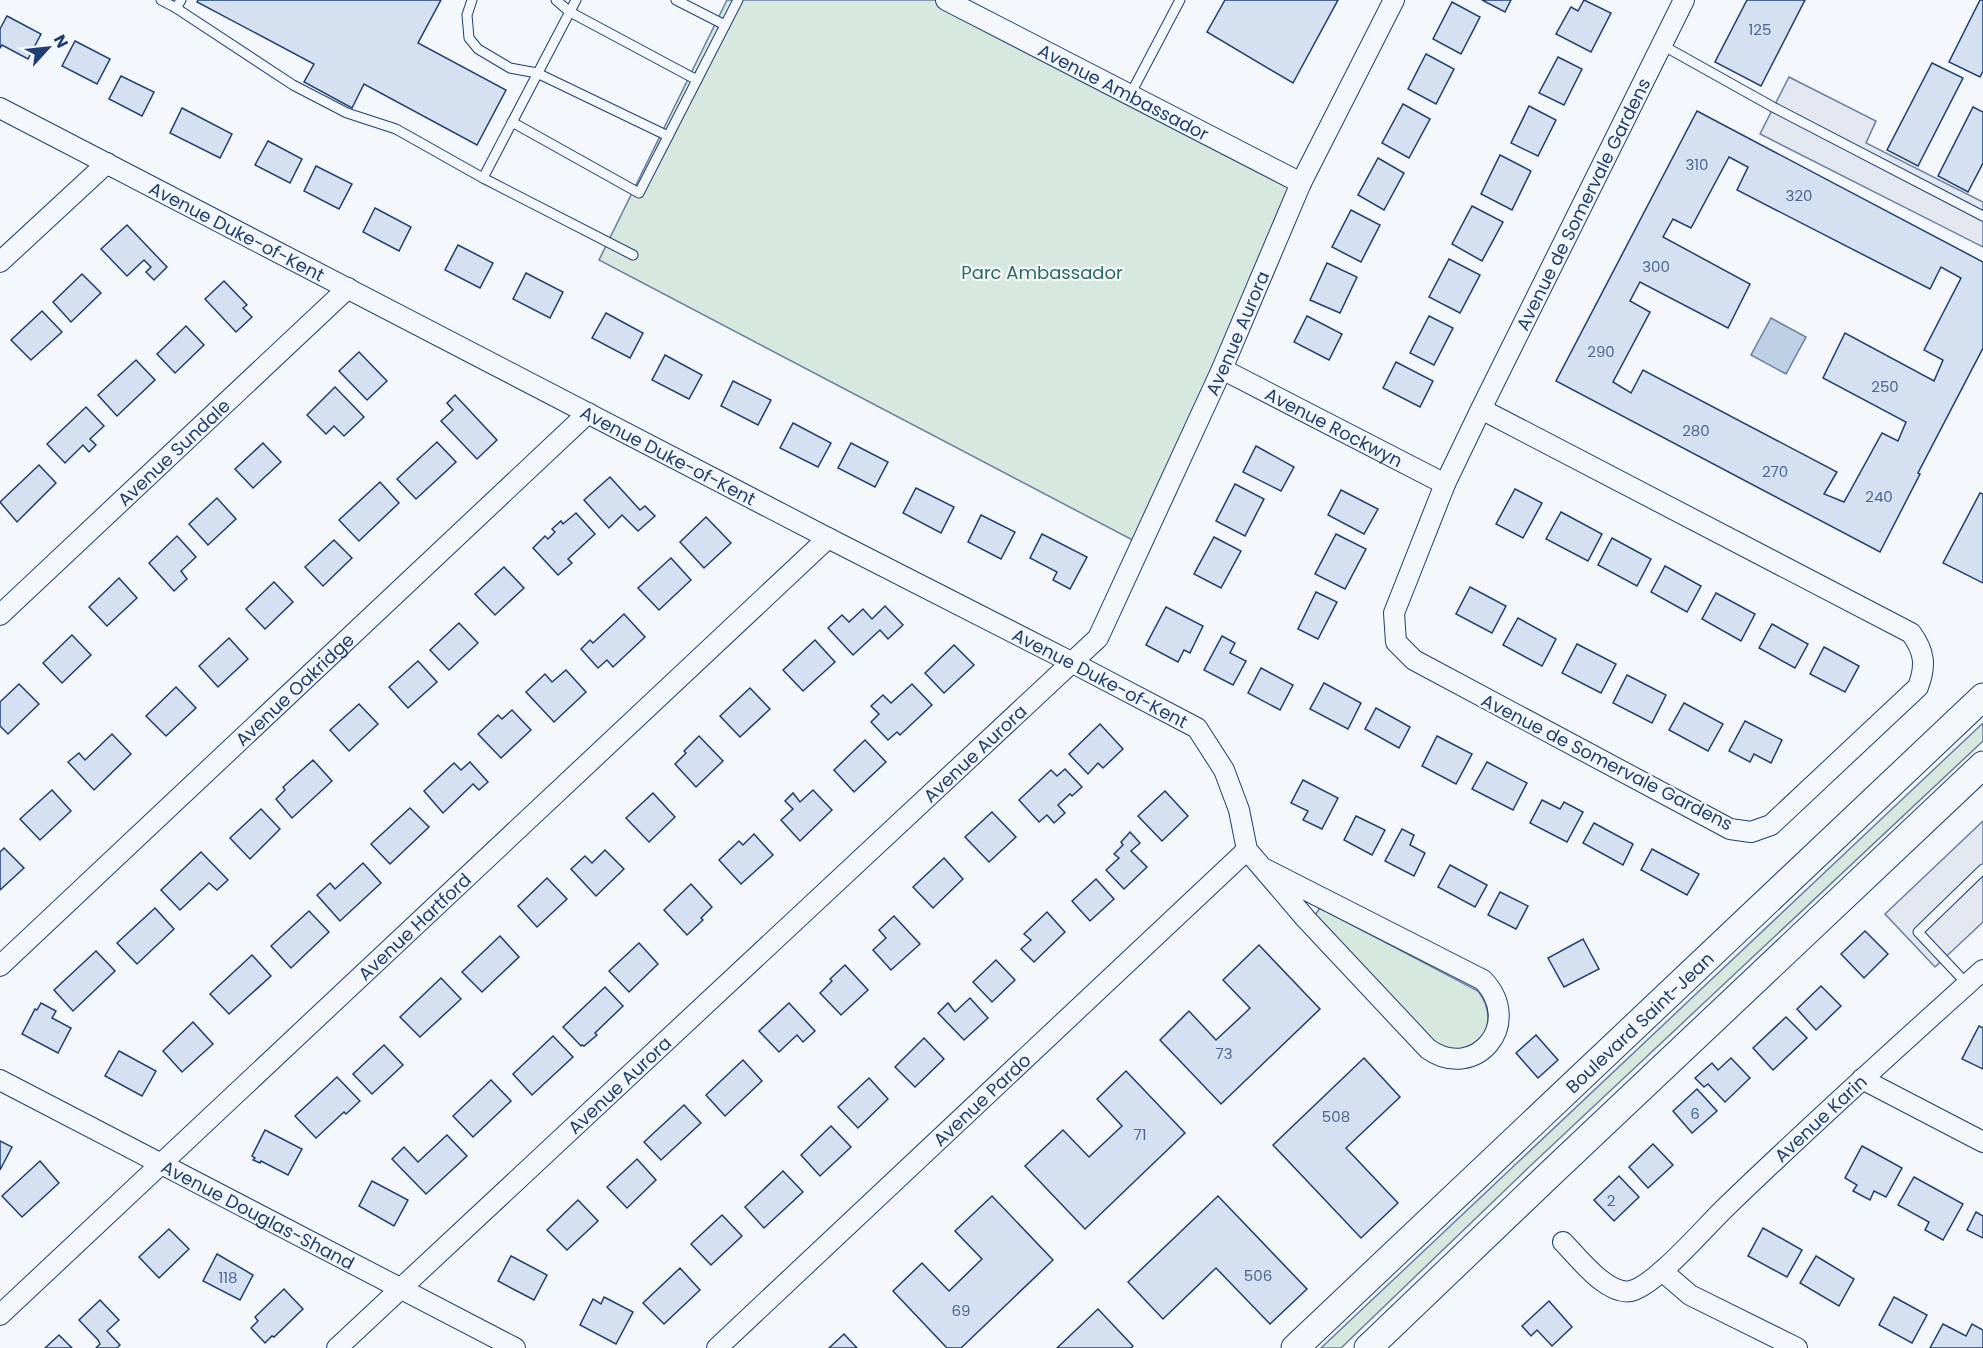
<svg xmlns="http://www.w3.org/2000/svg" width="1983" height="1348" font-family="Poppins,sans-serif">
  <rect width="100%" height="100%" fill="#f4f7fb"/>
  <g fill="#d7e8df" stroke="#687fa3" stroke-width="1.5">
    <path d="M727 0H937L1301 183 1142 545 599 260Z"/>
    <path d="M1983 723V741L1528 1168 1341 1348H1321Z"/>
    <path d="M1320 908 1478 991C1492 1009 1493 1036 1469 1046 1464 1049 1457 1051 1451 1049 1445 1048 1439 1044 1434 1042L1315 915Z"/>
  </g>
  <g fill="#e3e8f0" stroke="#687fa3" stroke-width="1.5">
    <path d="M1789 77 1876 121 1866 143 1983 202V247L1760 134Z"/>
    <path d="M1983 821V922L1935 967 1885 914Z"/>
  </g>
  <path fill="#bed0e5" stroke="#687fa3" stroke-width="1.5" d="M1771 318 1806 337 1786 374 1751 355Z"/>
  <g fill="#d5e0f0" stroke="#1d3f73" stroke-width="1.5" fill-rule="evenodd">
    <path d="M198 0H441L418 43 506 90 477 145 364 84 352 108 304 82 314 64 197 2Z"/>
    <path d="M1225 0H1338L1293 83 1207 32Z"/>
    <path d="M1482 0H1511L1505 12Z"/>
    <path d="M1584 0 1611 13 1591 52 1556 34 1571 7 1578 11Z"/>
    <path d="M1747 0H1805L1761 86 1715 62Z"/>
    <path d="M1980 0H1983V71L1980 77 1949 62Z"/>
    <path d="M1452 2 1480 17 1461 54 1433 39Z"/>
    <path d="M7 16 41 34 28 59 2 45 0 48V29Z"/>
    <path d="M75 41 110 59 97 84 62 66Z"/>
    <path d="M1426 54 1454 69 1436 104 1408 89Z"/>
    <path d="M1558 57 1582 69 1564 105 1539 93Z"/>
    <path d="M1932 63 1963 78 1918 166 1887 150Z"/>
    <path d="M121 76 154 92 142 116 109 99Z"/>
    <path d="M1403 104 1430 119 1409 158 1382 143Z"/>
    <path d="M1529 106 1556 120 1538 156 1511 143Z"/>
    <path d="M1973 107 1983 112V163L1968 192 1938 176Z"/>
    <path d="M182 108 232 134 220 158 170 133Z"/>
    <path d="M1697 111 1983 262V348L1918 473 1920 474 1880 552 1556 381ZM1729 157 1748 167 1737 190 1930 289 1941 267 1961 278 1924 350 1943 360 1934 381 1845 333 1823 378 1906 422 1898 441 1882 433 1844 502 1824 494 1837 472 1643 370 1631 393 1613 382 1650 312 1630 301 1640 282 1728 328 1750 284 1663 237 1673 219 1691 228Z"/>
    <path d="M268 141 302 159 290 183 255 165Z"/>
    <path d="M1500 155 1531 171 1512 210 1481 194Z"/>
    <path d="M1378 158 1404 173 1384 210 1358 195Z"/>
    <path d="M316 166 352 184 339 209 304 191Z"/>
    <path d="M1472 206 1503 222 1482 261 1452 244Z"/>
    <path d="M375 208 411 227 399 251 363 232Z"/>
    <path d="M1351 210 1380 225 1361 262 1332 247Z"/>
    <path d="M127 225 167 267 154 280 146 272 151 267 144 260 127 276 101 249Z"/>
    <path d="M458 245 493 263 480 288 445 270Z"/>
    <path d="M1449 259 1480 275 1460 313 1429 297Z"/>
    <path d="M1327 263 1357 277 1340 313 1310 300Z"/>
    <path d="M526 273 563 292 550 318 513 299Z"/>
    <path d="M82 274 101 293 71 322 53 302Z"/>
    <path d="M224 281 247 305 243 308 252 317 236 332 205 299Z"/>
    <path d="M42 311 62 332 31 360 11 340Z"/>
    <path d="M606 313 643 333 630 358 592 338Z"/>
    <path d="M1307 316 1342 334 1329 360 1294 342Z"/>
    <path d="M1429 316 1453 328 1434 365 1410 353Z"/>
    <path d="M186 326 204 345 175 373 157 354Z"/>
    <path d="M359 352 387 381 367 400 339 371Z"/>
    <path d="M665 355 702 375 689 399 652 380Z"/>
    <path d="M136 360 155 380 117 416 98 395Z"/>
    <path d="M1396 362 1433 381 1420 407 1383 388Z"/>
    <path d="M733 381 771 400 758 425 721 406Z"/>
    <path d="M335 387 364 417 344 436 334 426 326 434 307 415Z"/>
    <path d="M455 395 497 440 477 459 441 421 453 410 447 403Z"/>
    <path d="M86 407 104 426 90 439 96 445 89 452 83 445 65 463 47 444Z"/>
    <path d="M793 423 831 443 818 467 780 448Z"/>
    <path d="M437 442 456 462 416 499 397 479Z"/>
    <path d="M263 443 281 462 253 488 235 469Z"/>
    <path d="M851 443 888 462 875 487 838 468Z"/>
    <path d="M1256 446 1294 467 1281 491 1243 472Z"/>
    <path d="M39 465 56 483 17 522 0 502Z"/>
    <path d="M610 477 640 510 645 506 655 516 638 531 622 515 609 528 584 500Z"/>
    <path d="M380 482 399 503 359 541 339 520Z"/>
    <path d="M1235 484 1264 499 1245 536 1216 521Z"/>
    <path d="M916 488 954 507 941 533 903 513Z"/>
    <path d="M1515 489 1542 503 1523 538 1496 524Z"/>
    <path d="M1341 490 1378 509 1364 534 1328 515Z"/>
    <path d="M1980 493 1983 494V583L1943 563Z"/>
    <path d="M217 498 236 519 208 545 189 524Z"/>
    <path d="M1561 512 1602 534 1588 561 1546 539Z"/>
    <path d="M576 513 595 534 568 559 572 563 558 575 533 548 545 536 548 539 555 532 552 529 561 521 563 524Z"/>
    <path d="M981 515 1015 532 1001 559 968 542Z"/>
    <path d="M706 517 731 543 704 568 680 542Z"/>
    <path d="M1042 534 1087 557 1070 589 1053 580 1057 572 1030 558Z"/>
    <path d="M1336 534 1366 549 1345 589 1315 574Z"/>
    <path d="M177 536 196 557 181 571 187 579 174 591 149 563Z"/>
    <path d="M1214 537 1241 551 1221 588 1194 574Z"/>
    <path d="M1612 538 1651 559 1637 586 1598 565Z"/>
    <path d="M334 540 352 558 323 586 305 567Z"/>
    <path d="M671 558 691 580 659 610 638 588Z"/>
    <path d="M1665 566 1701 586 1687 612 1651 592Z"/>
    <path d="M504 567 524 588 495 615 475 594Z"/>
    <path d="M119 578 137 598 107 626 89 607Z"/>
    <path d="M274 582 293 602 265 629 246 609Z"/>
    <path d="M1470 587 1506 606 1492 633 1456 614Z"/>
    <path d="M1316 592 1337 602 1318 639 1298 629Z"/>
    <path d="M1716 593 1755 614 1741 641 1702 619Z"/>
    <path d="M885 606 903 625 888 639 880 630 853 655 828 628 842 615 849 622 863 609 872 619Z"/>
    <path d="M1166 607 1203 626 1190 653 1184 650 1178 662 1146 645Z"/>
    <path d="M624 614 645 637 613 667 607 660 598 668 581 649 590 640 593 643Z"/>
    <path d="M1518 618 1556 639 1542 666 1503 645Z"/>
    <path d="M459 623 478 643 449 670 430 650Z"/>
    <path d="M1772 624 1808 644 1795 668 1759 648Z"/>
    <path d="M72 635 91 655 62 683 43 663Z"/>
    <path d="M1222 636 1235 643 1230 653 1246 661 1233 685 1204 670Z"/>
    <path d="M229 638 248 659 218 687 199 666Z"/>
    <path d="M815 640 835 662 803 691 783 670Z"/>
    <path d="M1577 644 1616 664 1601 693 1562 673Z"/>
    <path d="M954 645 974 665 944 693 925 673Z"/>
    <path d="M1824 647 1859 666 1845 692 1810 674Z"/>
    <path d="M418 661 437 682 408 708 389 687Z"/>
    <path d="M1261 668 1293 685 1280 710 1248 693Z"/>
    <path d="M566 670 586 692 554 722 526 692 545 674 552 682Z"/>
    <path d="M1627 675 1666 695 1652 723 1613 703Z"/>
    <path d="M1324 683 1361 703 1348 729 1310 709Z"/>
    <path d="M19 684 39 704 8 734 0 726V702Z"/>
    <path d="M912 684 932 705 900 735 897 732 888 740 871 722 879 714 871 706 883 695 891 703Z"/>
    <path d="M176 687 196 708 166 736 146 716Z"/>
    <path d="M750 688 770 709 740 737 720 716Z"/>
    <path d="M1684 703 1723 724 1708 751 1669 730Z"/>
    <path d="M359 704 378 724 349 751 330 730Z"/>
    <path d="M1376 708 1410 727 1399 748 1365 729Z"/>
    <path d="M512 710 531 730 501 758 478 734 498 715 502 719Z"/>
    <path d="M1745 721 1782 740 1771 763 1754 754 1750 762 1729 751Z"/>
    <path d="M1100 724 1123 749 1103 768 1098 763 1088 774 1069 754Z"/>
    <path d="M112 734 131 754 94 790 68 762 79 753 85 760Z"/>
    <path d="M699 736 723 761 696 787 675 764 686 753 684 751Z"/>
    <path d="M1437 736 1472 754 1456 784 1422 766Z"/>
    <path d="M865 740 886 762 854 792 834 770Z"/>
    <path d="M313 760 332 781 292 818 276 799 285 790 283 787Z"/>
    <path d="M470 762 488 782 479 790 473 784 443 813 424 791 454 763 461 770Z"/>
    <path d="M1487 762 1527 783 1513 810 1472 789Z"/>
    <path d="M1065 769 1082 787 1072 796 1070 794 1058 805 1065 813 1054 823 1047 815 1039 822 1019 800 1051 770 1057 776Z"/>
    <path d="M1303 780 1338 798 1322 829 1303 820 1308 811 1291 803Z"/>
    <path d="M52 790 71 811 40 840 20 819Z"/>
    <path d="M813 790 832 810 800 841 781 820 793 809 785 801 793 793 800 802Z"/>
    <path d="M1165 791 1188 816 1162 841 1138 816Z"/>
    <path d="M653 793 675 817 649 842 626 818Z"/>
    <path d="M1542 800 1560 809 1564 802 1583 812 1567 842 1530 823Z"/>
    <path d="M410 808 429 827 390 864 371 844Z"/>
    <path d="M261 809 280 829 250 859 230 838Z"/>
    <path d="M992 812 1016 837 989 862 965 837Z"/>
    <path d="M1356 816 1385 830 1372 855 1344 840Z"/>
    <path d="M1594 823 1633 844 1623 865 1583 843Z"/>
    <path d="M1402 829 1414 835 1410 845 1425 853 1414 876 1385 861Z"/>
    <path d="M1130 832 1140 843 1131 851 1147 867 1124 889 1106 870 1119 858 1114 854 1123 845 1121 842Z"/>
    <path d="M754 834 773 855 741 884 719 860 739 841 743 845Z"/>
    <path d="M4 848 24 868 0 890V852Z"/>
    <path d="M1652 849 1699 874 1687 895 1641 870Z"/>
    <path d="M605 850 624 869 596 896 571 869 585 856 592 863Z"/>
    <path d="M201 852 228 880 217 890 209 883 180 910 161 890Z"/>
    <path d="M944 858 963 879 933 908 913 887Z"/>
    <path d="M363 863 381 883 340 921 317 895 330 883 335 889Z"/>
    <path d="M1450 865 1487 885 1475 907 1438 887Z"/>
    <path d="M547 878 567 899 537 927 518 906Z"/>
    <path d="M1096 879 1114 899 1090 921 1072 901Z"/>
    <path d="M691 884 712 907 701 918 703 920 687 935 664 910Z"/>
    <path d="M1500 892 1528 906 1516 929 1488 915Z"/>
    <path d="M155 908 174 929 137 964 117 943Z"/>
    <path d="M309 911 329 932 291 968 271 946Z"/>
    <path d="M1047 912 1065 932 1034 962 1021 949 1031 940 1024 934Z"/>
    <path d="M894 916 920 944 891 970 873 950 886 938 879 930Z"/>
    <path d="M1865 931 1888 954 1864 978 1841 954Z"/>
    <path d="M500 936 519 957 482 992 462 972Z"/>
    <path d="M1583 939 1599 969 1564 987 1548 958Z"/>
    <path d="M639 943 658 964 629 992 609 971Z"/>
    <path d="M1259 945 1320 1009 1221 1104 1160 1040 1189 1011 1216 1040 1245 1013 1250 1008 1223 980Z"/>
    <path d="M96 951 115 971 73 1011 54 990Z"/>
    <path d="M252 955 271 976 229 1014 210 994Z"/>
    <path d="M996 960 1015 980 992 1002 973 982Z"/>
    <path d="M845 965 868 990 841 1015 820 993 832 981 830 979Z"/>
    <path d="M441 978 461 999 420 1037 400 1017Z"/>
    <path d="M1821 986 1841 1006 1816 1030 1797 1009Z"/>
    <path d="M605 987 623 1006 595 1033 597 1035 584 1046 582 1045 581 1046 563 1027Z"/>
    <path d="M970 998 988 1018 964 1040 938 1013 948 1003 955 1012Z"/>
    <path d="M41 1003 56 1011 52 1018 71 1028 58 1053 22 1034 35 1009 37 1010Z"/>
    <path d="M789 1003 815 1031 803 1042 797 1035 779 1052 759 1031Z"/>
    <path d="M1786 1017 1807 1038 1773 1070 1753 1048Z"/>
    <path d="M193 1022 213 1044 182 1072 163 1051Z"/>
    <path d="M1979 1026 1983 1028V1069L1962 1059Z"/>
    <path d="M1536 1035 1558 1060 1538 1078 1516 1053Z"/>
    <path d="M553 1036 573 1057 532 1095 513 1074Z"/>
    <path d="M924 1038 944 1059 915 1087 895 1067Z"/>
    <path d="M384 1045 403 1065 372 1094 353 1074Z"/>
    <path d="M119 1051 156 1071 142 1096 105 1076Z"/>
    <path d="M1364 1058 1400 1097 1346 1148 1398 1203 1361 1238 1273 1145Z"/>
    <path d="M1731 1058 1750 1078 1725 1102 1708 1084 1704 1087 1695 1078 1712 1063 1718 1070Z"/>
    <path d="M743 1060 762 1081 725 1116 706 1095Z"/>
    <path d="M1126 1071 1185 1133 1085 1229 1025 1166 1063 1130 1089 1157 1122 1126 1097 1099Z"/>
    <path d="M337 1077 360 1101 346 1114 344 1112 316 1138 295 1116Z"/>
    <path d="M869 1078 888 1099 858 1128 838 1107Z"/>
    <path d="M491 1080 511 1101 473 1137 453 1116Z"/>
    <path d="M1697 1089 1717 1111 1692 1133 1673 1111Z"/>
    <path d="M684 1105 701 1123 661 1160 644 1142Z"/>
    <path d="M831 1126 851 1147 820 1176 801 1155Z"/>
    <path d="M265 1130 302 1149 288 1175 261 1161 260 1163 253 1160 255 1158 252 1156Z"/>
    <path d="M447 1135 467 1156 426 1194 392 1159 404 1147 418 1162Z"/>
    <path d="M0 1141 12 1147 0 1170Z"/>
    <path d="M1653 1144 1673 1165 1648 1188 1629 1167Z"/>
    <path d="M1862 1146 1902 1168 1886 1197 1874 1191 1870 1200 1853 1191 1857 1185 1845 1178Z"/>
    <path d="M637 1159 656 1180 627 1208 607 1187Z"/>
    <path d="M40 1161 59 1183 22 1217 2 1196Z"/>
    <path d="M783 1171 803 1192 764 1228 745 1207Z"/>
    <path d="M1619 1176 1639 1197 1614 1221 1594 1200Z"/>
    <path d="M1914 1177 1963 1204 1943 1240 1925 1230 1929 1222 1898 1205Z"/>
    <path d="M372 1181 408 1200 394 1226 359 1206Z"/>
    <path d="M992 1196 1053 1260 961 1348H947L893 1291 922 1263 949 1291 982 1259 955 1231Z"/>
    <path d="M1218 1196 1307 1289 1270 1324 1216 1268 1163 1319 1128 1282Z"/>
    <path d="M578 1200 598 1221 567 1250 547 1230Z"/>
    <path d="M1976 1212 1983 1216V1238L1967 1230Z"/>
    <path d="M722 1215 742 1236 711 1265 691 1244Z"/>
    <path d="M1763 1228 1802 1250 1787 1277 1748 1256Z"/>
    <path d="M169 1229 189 1249 159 1278 139 1257Z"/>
    <path d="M217 1254 253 1275 240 1300 203 1281Z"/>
    <path d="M511 1256 547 1275 534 1300 498 1281Z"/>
    <path d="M1816 1256 1854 1279 1839 1306 1800 1283Z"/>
    <path d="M680 1268 700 1290 664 1324 643 1303Z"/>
    <path d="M284 1289 303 1309 274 1337 272 1336 265 1343 251 1328 258 1321 255 1317Z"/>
    <path d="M604 1297 633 1312 616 1344 580 1325 593 1299 601 1304Z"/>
    <path d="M1894 1297 1927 1315 1912 1343 1879 1325Z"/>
    <path d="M100 1300 119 1320 107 1331 120 1345 117 1348H96L100 1344 98 1340 79 1320Z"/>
    <path d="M1549 1301 1572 1327 1552 1346 1537 1330 1531 1336 1522 1326Z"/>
    <path d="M1098 1309 1133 1346 1131 1348H1057Z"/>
    <path d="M1943 1324 1966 1336 1972 1324 1983 1330V1348H1930Z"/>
    <path d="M844 1334 857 1348H829Z"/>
    <path d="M59 1335 72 1348H45Z"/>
  </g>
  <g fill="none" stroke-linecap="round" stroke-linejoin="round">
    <g stroke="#1d3f73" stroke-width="11">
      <g id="lane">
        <path d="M161 0 176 8"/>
        <path d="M181 0 176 8 293 85 347 113 396 129 483 178"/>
        <path d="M472 0 467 15 469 38 478 49 510 68 537 73 668 136"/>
        <path d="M556 0 570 12 697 80"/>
        <path d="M576 0 483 178 633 255"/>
        <path d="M676 0 725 25"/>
        <path d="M1662 45 1773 107 1983 216"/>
        <path d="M1130 95 1180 0"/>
        <path d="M512 122 639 193 738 0"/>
        <path d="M1967 984 1918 932 1983 869"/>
      </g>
    </g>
    <g stroke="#1d3f73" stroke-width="22">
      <g id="street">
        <path id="s1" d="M946 0 1301 183"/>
        <path id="s2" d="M0 108 828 538 1073 663 1197 728 1224 770 1239 810 1247 850 1306 919 1428 1049C1475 1082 1525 1024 1483 980L1263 868"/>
        <path d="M0 262 107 163"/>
        <path id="s3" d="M1222 369 1445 484"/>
        <path id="s4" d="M1481 409 1911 633C1925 652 1926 666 1918 687L1771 825 1751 832 1730 829 1414 660 1396 642 1394 613 1445 484 1481 409 1684 0"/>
        <path id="s5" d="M0 615 348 288"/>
        <path id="s6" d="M0 966 588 413"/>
        <path d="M1862 1079 1983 1142"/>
        <path id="s7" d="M0 1080 515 1348"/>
        <path id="s8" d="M1563 1242C1578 1257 1607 1296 1631 1291 1656 1285 1705 1227 1726 1207 1810 1126 1896 1048 1983 970"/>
        <path d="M1662 1271 1690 1295 1797 1348"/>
        <path id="s9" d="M0 1315 828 538"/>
        <path id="s10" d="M337 1348 1098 638 1222 369 1301 183 1394 0"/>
        <path id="s11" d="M717 1348 1247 850"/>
      </g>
    </g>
    <g stroke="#1d3f73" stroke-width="29">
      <g id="secondary">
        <path id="s12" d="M1295 1348 1983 697"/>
        <path d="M1368 1348 1550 1174 1983 765"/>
      </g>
    </g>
    <use href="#lane" stroke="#f4f7fb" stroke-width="9"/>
    <use href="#street" stroke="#f4f7fb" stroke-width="20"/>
    <use href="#secondary" stroke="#f4f7fb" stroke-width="27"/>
  </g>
  <g text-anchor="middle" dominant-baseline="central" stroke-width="4.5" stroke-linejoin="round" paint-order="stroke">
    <g font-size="15" fill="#4b6792">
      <text x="1760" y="29">125</text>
      <text x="1697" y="164">310</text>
      <text x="1799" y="195">320</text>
      <text x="1656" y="266">300</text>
      <text x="1601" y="351">290</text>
      <text x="1885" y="386">250</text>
      <text x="1696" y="430">280</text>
      <text x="1775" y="471">270</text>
      <text x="1879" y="496">240</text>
      <text x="1224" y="1053">73</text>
      <text x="1695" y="1113">6</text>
      <text x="1336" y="1116">508</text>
      <text x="1140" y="1134">71</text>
      <text x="1611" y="1200">2</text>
      <text x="1258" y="1275">506</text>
      <text x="228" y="1277">118</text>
      <text x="961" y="1310">69</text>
    </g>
    <g font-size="18" fill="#1d3f73" stroke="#f4f7fb">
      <text stroke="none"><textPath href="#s1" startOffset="200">Avenue Ambassador</textPath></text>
      <text stroke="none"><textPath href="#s4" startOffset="1650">Avenue de Somervale Gardens</textPath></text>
      <text stroke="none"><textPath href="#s2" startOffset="267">Avenue Duke-of-Kent</textPath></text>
      <text stroke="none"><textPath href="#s10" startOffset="1376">Avenue Aurora</textPath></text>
      <text stroke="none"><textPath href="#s3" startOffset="126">Avenue Rockwyn</textPath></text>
      <text stroke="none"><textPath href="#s5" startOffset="238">Avenue Sundale</textPath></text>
      <text stroke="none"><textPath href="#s2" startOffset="753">Avenue Duke-of-Kent</textPath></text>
      <text stroke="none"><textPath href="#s2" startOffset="1239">Avenue Duke-of-Kent</textPath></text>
      <text stroke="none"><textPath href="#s6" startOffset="404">Avenue Oakridge</textPath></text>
      <text stroke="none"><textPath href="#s10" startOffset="872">Avenue Aurora</textPath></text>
      <text transform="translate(1607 762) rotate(27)">Avenue de Somervale Gardens</text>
      <text stroke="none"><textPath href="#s9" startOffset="568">Avenue Hartford</textPath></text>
      <text stroke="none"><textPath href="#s12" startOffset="474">Boulevard Saint-Jean</textPath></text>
      <text stroke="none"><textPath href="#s10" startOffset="386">Avenue Aurora</textPath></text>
      <text stroke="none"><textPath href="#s11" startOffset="363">Avenue Pardo</textPath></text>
      <text stroke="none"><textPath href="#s8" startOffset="344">Avenue Karin</textPath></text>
      <text stroke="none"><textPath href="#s7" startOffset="291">Avenue Douglas-Shand</textPath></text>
    </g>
    <g font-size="18" fill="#2c6c60" stroke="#f4f7fb">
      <text x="1042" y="272">Parc Ambassador</text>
    </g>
  </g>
  <g transform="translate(48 48) rotate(63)" stroke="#f4f7fb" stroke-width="4.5" paint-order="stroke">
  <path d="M0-4.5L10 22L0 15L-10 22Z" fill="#1d3f73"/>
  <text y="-9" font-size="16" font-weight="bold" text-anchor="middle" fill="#1d3f73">N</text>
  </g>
</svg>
